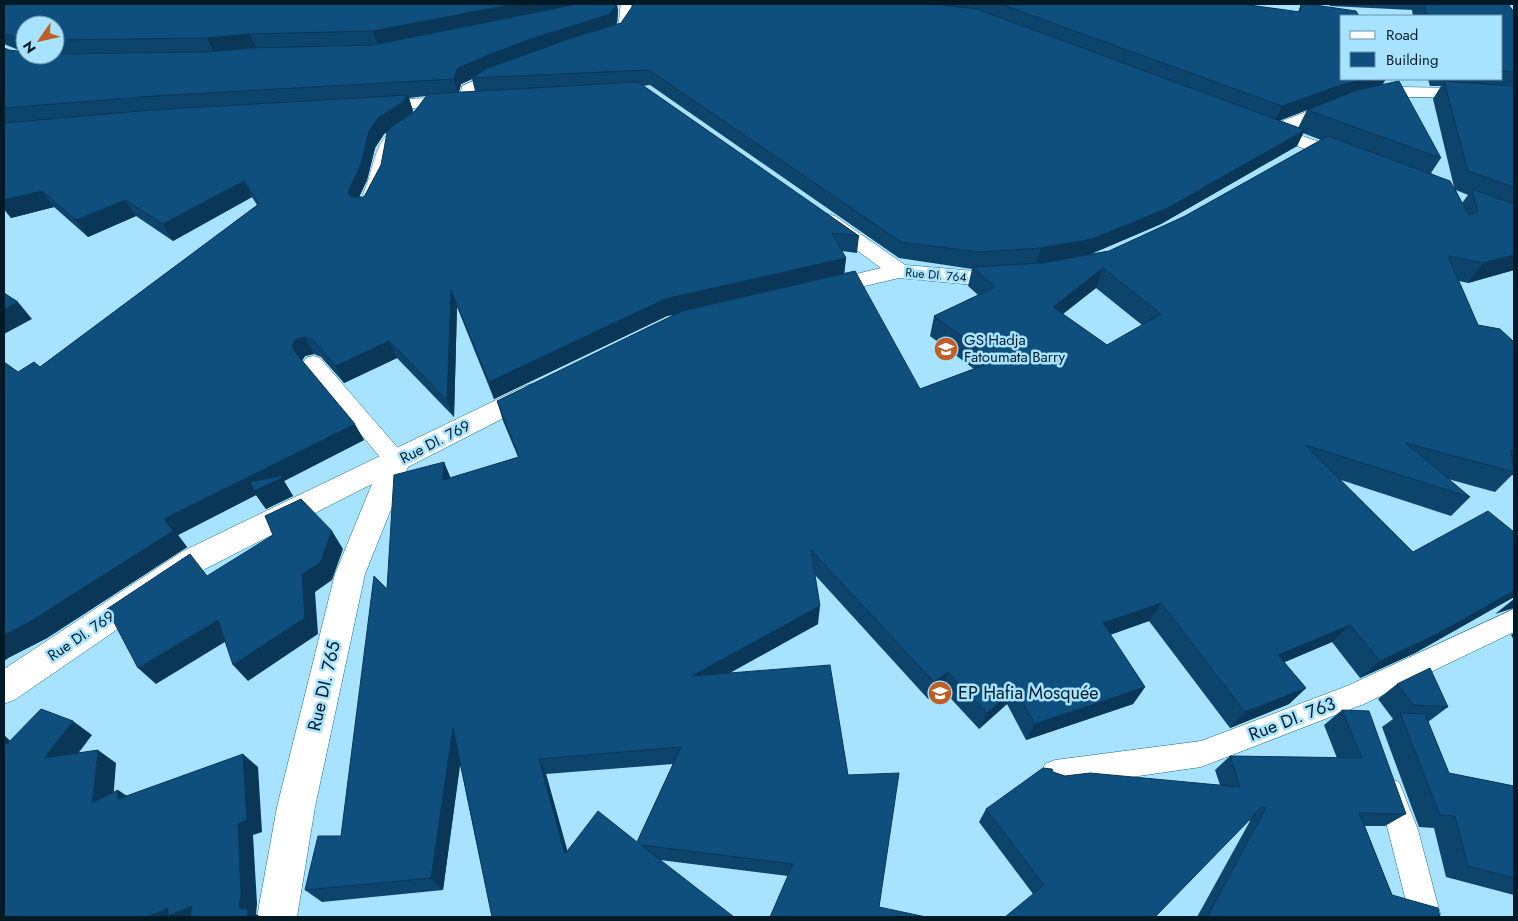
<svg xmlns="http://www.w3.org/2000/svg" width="1518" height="921" font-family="Jost,sans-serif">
  <rect width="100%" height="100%" fill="#a7e3fe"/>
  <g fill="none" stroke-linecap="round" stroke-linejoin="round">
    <g stroke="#196e8c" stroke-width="1">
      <g id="service">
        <path d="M638 4 631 9C631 12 633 18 632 22 628 33 616 41 605 39L603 36C606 33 611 33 614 30 622 22 618 13 621 5Z"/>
        <path d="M498 70 503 71 504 74 503 77 474 91 471 105H461L459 102 462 86Z"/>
        <path d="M406 124 411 125 413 128C407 136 396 138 392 147 384 163 387 182 377 197H365L363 194C375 169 373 132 406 124Z"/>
        <path d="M313 356 320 358 404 455 407 461 404 467 396 469 388 467 306 368 303 363 306 358Z"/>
        <path d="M1514 609V632L1364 704 1201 767 1055 788 1045 784 1041 774 1045 764 1055 760 1201 741 1347 686Z"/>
        <path d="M1389 778 1399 782 1418 830 1441 917H1410L1388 830 1375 792 1379 782Z"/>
      </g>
    </g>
    <g stroke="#196e8c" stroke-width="1">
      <g id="minor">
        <path d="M1401 87 1459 88 1514 93V103C1466 99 1416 92 1368 103 1338 109 1310 123 1282 135L1275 137 1268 135 1266 131 1268 127C1312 109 1354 92 1401 87Z"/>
        <path d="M459 97 465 98 468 102 465 106 374 110 368 109 365 105 368 101 374 100Z"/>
        <path d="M828 214 835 216 905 265 975 271 1009 269 1017 271 1020 276 1017 281 975 285 899 278 822 296 814 294 811 289 814 284 881 268 821 224 818 220 821 216Z"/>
        <path d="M532 384 541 387 545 393 541 399 408 467 365 574 315 807 297 917H257L277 807 335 574 372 484 205 569 16 699 4 704V669L183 551 523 387Z"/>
      </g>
    </g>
    <g stroke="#196e8c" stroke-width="1">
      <path id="tertiary" d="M1265 123 1354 154 1357 158 1354 162 1347 164 1340 162 1259 132 1256 128 1259 124Z"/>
    </g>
    <use href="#service" fill="#fff" fill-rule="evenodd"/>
    <use href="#minor" fill="#fff" fill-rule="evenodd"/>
    <use href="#tertiary" fill="#fff" fill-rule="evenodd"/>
  </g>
  <g fill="#0d446c" fill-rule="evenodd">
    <path d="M4 4 618 10 617 23 615 25 621 23 632 7V4H1242L1298 12 1301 4 1342 79H1386L1382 85 1441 158 1431 173 1454 187 1433 99 1441 86H1430L1428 79H1502V16H1413L1412 10 1330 6 1329 4H1508L1514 12V270L1468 283 1459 281 1478 325 1514 342V476L1512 475 1495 492 1448 479 1470 497 1451 516 1341 480 1413 552 1514 532V597L1415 653 1360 678 1332 642 1284 662 1306 688 1289 704 1230 728 1149 621 1110 635 1145 687 1133 704 1026 740 1007 704 979 729 942 689 928 699 815 575 818 624 729 673 848 775 770 917 788 876 660 860 492 917 460 763 443 890 322 902 305 890 341 836 387 589 444 462 450 478 518 457 503 421 497 401 674 315 667 316 494 399 457 307 454 417 397 358 344 383 321 357 314 354 305 356 302 361 364 440 284 481 293 496 266 509 256 495 178 535 187 547 47 638 8 658 4 661V362L18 372 40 367 257 205 252 197 173 241 136 216 88 237 54 207 11 218 4 209V48L9 50 21 51 4 44ZM25 25H55V55H25ZM472 79 475 91 459 92 461 84ZM650 85 899 258 972 269 968 286 978 295 934 316 930 336 974 369 920 389 844 274 846 258 842 251 857 253 859 236 643 86ZM426 96 415 111 411 113 413 111 409 98ZM1307 110 1298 128 1279 121ZM388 132 381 165 364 197H359L367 180 375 148 384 134ZM1303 133 1321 140 1185 216 1109 251 1091 254 1161 224 1297 146ZM1456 190 1468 195 1462 203ZM1096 288 1142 325 1107 345 1063 314ZM673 764 637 842 567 851 546 774Z"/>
    <path d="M1514 633V640L1511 635Z"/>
    <path d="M1397 684 1448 707 1428 722 1449 773 1514 786V895L1446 877 1434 828 1419 827 1382 727 1393 719 1378 699Z"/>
    <path d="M1342 710 1406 814 1385 826H1365L1392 895 1440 917H1197L1250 821 1249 820 1033 894 979 822 986 809 1053 772 1065 776 1220 785 1215 770 1230 756 1337 758 1324 725Z"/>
  </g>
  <g fill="#0a3758">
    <path d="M514 4H591L378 46 373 31Z"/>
    <path d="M615 4H617L618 10 617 23 610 30 471 78 472 79 461 84 458 95 454 79 457 69 483 57Z"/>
    <path d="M250 34 257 49 214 53 207 38Z"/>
    <path d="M1364 79H1386L1380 88 1333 100 1275 122 1282 106 1341 85Z"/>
    <path d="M408 95 413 111 408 118 384 134 375 148 367 180 354 208 348 192 369 131 378 118Z"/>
    <path d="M1305 130 1297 146 1161 224 1086 256 1036 265 1041 248Z"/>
    <path d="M244 181 252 197 173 241 163 224Z"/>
    <path d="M42 191 54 207 11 218 4 209V200Z"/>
    <path d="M125 200 136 216 88 237 76 220Z"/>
    <path d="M1514 255V270L1468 283 1483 263Z"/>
    <path d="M846 258 844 275 667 316 494 399 489 382 665 299Z"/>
    <path d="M1103 268 1096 288 1046 327 1053 307Z"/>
    <path d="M451 290 457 307 454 417 447 400Z"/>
    <path d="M18 302 32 319 4 334V309Z"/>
    <path d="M305 337 314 354 305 356 301 362 292 345 296 339Z"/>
    <path d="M389 341 397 358 344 383 336 366Z"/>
    <path d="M355 424 364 440 284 481 293 496 266 509 256 495 178 535 187 547 47 638 8 658 4 661V635L164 519Z"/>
    <path d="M444 462 452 481 443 480Z"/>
    <path d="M332 531 343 549 332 580 315 592 318 634 248 681 233 665 302 574Z"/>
    <path d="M1514 591V597L1415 653 1360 678 1380 661Z"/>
    <path d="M1514 599V608L1495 614Z"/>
    <path d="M1161 603 1149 621 1092 641 1103 623Z"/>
    <path d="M820 606 818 624 694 693 692 676Z"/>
    <path d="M218 620 233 637 156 684 138 668Z"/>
    <path d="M1350 625 1332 642 1262 672 1278 655Z"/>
    <path d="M948 672 942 689 928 699 934 682Z"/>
    <path d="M1145 687 1133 704 1026 740 1035 724Z"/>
    <path d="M1015 688 1007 704 979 729 987 713Z"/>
    <path d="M1306 688 1289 704 1230 728 1245 712Z"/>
    <path d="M73 721 92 735 65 771 44 758Z"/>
    <path d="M453 728 463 744 443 890 431 878Z"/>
    <path d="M4 735 28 757 7 744 4 741Z"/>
    <path d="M98 750 116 763 112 815 92 803Z"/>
    <path d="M243 754 258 767 262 832 253 835 257 904 256 914 261 917H247L239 907 238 824Z"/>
    <path d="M539 759 546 774 572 867 565 854Z"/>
    <path d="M118 790 136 802 118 799Z"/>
    <path d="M192 906 206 917H147L168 908Z"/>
  </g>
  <g fill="#0f4f7e" stroke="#0a3758" fill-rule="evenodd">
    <path d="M4 4H514L373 31 250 34 207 38 55 40V25H25V38H16L4 33Z"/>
    <path d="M577 4H615V8L608 15 537 37 483 57 457 69 454 79 155 96 4 108V48L9 50 25 52V55H55V54L207 52 250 48 373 45Z"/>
    <path d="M632 4H933L977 9 1305 130 1168 208 1092 239 1041 248 979 252 901 242 649 70 471 78 488 68 574 37 621 23 632 7Z"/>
    <path d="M1000 4H1242L1300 12 1301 4H1308L1356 11 1359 16H1342V79H1364L1341 85 1282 106Z"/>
    <path d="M1424 4H1508L1514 12V72L1502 71V16H1427Z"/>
    <path d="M1399 81 1441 158 1307 110 1357 90Z"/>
    <path d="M1444 81 1514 86V187L1468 171Z"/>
    <path d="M638 82 859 236 832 233 846 258 665 299 489 382 451 290 447 400 389 341 336 366 313 340 305 337 296 339 292 345 295 352 355 424 164 519 173 531 28 623 4 635V362L18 372 34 362 40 367 259 204 244 181 163 224 125 200 76 220 42 191 4 200V123L152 110 408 95 403 102 378 118 369 131 361 164 348 192 351 197H364L381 165 387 133 391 127 415 111 428 94Z"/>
    <path d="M1328 136 1450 181 1469 215 1478 212 1472 189 1514 204V255L1483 263 1448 256 1478 325 1500 329 1514 342V451L1511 450 1514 472 1406 443 1470 497 1305 445 1413 552 1488 511 1514 532V591L1435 635 1380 661 1350 625 1278 655 1306 688 1245 712 1161 603 1103 623 1145 687 1035 724 1015 688 987 713 948 672 934 682 811 550 820 606 692 676 830 665 848 775 899 773 879 907 926 917H770L793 864 641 845 734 917H492L453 728 431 878 305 890 318 836H341L374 576 387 589 394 475 444 462 443 480 519 457 497 401 682 311 855 271 920 389 995 361 934 316 995 287 973 267 1042 263 1109 251 1185 216ZM1103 268 1161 314 1107 345 1053 307ZM681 747 637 842 598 811 565 854 539 759Z"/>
    <path d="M4 293 18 302 4 309Z"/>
    <path d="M280 476 282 478 254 491 250 482Z"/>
    <path d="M301 499 332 531 320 563 302 574 305 618 233 665 218 620 138 668 107 609 190 554 207 576 273 535 265 516Z"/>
    <path d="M1430 668 1448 707 1414 705 1397 684Z"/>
    <path d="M41 709 73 721 44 758 98 750 92 803 118 790V799L243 754 247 820 238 824 241 894 239 907 240 909H248L247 917H190L192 906 168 916V908L147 917H4V741L7 744Z"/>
    <path d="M1342 710 1369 711 1406 814 1359 813 1392 895 1438 908 1440 917H1207L1266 808 1263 806 1155 917H1005L1044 885 986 809 1043 768 1052 769 1053 772 1065 776 1090 773 1240 787 1230 756 1362 758Z"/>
    <path d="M1400 713 1425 714 1449 773 1514 786V878L1468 866 1455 816 1440 815Z"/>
  </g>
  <defs>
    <g id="school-disc" transform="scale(1.25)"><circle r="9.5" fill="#c15e26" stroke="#a7e3fe"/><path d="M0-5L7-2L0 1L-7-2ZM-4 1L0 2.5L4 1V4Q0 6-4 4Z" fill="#fff"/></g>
  </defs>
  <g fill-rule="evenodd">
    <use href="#school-disc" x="946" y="349"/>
    <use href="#school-disc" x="940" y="693"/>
  </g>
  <g text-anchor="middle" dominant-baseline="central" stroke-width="5" stroke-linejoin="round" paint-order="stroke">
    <g font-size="12" fill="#001b27" stroke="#a7e3fe">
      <text transform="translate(936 275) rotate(5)">Rue DI. 764</text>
    </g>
    <g font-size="15" fill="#001b27" stroke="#a7e3fe" text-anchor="start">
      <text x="964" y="340">GS Hadja<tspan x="964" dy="17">Fatoumata Barry</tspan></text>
    </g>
    <g font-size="15" fill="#001b27" stroke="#a7e3fe">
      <text transform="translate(435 442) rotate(-27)">Rue DI. 769</text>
      <text transform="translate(81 636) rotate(-34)">Rue DI. 769</text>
    </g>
    <g font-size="18" fill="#001b27" stroke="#a7e3fe">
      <text transform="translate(324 686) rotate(-77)">Rue DI. 765</text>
      <text transform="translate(1292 719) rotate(-21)">Rue DI. 763</text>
    </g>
    <g font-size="18" fill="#001b27" stroke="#a7e3fe" text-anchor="start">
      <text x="958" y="693">EP Hafia Mosquée</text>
    </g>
  </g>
  <rect width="1518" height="921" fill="none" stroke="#001b27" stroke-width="10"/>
  <rect x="1340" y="15" width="162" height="65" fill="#a7e3fe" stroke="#6493a8"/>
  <rect x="1350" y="31" width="25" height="8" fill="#ffffff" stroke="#6493a8"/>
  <text x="1386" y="40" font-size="15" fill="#001b27">Road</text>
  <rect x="1350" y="52" width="25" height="15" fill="#0f4f7e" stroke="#6493a8"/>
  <text x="1386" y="65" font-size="15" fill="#001b27">Building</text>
  <g transform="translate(40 40) rotate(236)"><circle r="24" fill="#a7e3fe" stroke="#6493a8"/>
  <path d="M0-4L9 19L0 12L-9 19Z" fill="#c15e26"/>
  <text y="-8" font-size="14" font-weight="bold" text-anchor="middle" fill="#001b27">N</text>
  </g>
</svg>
